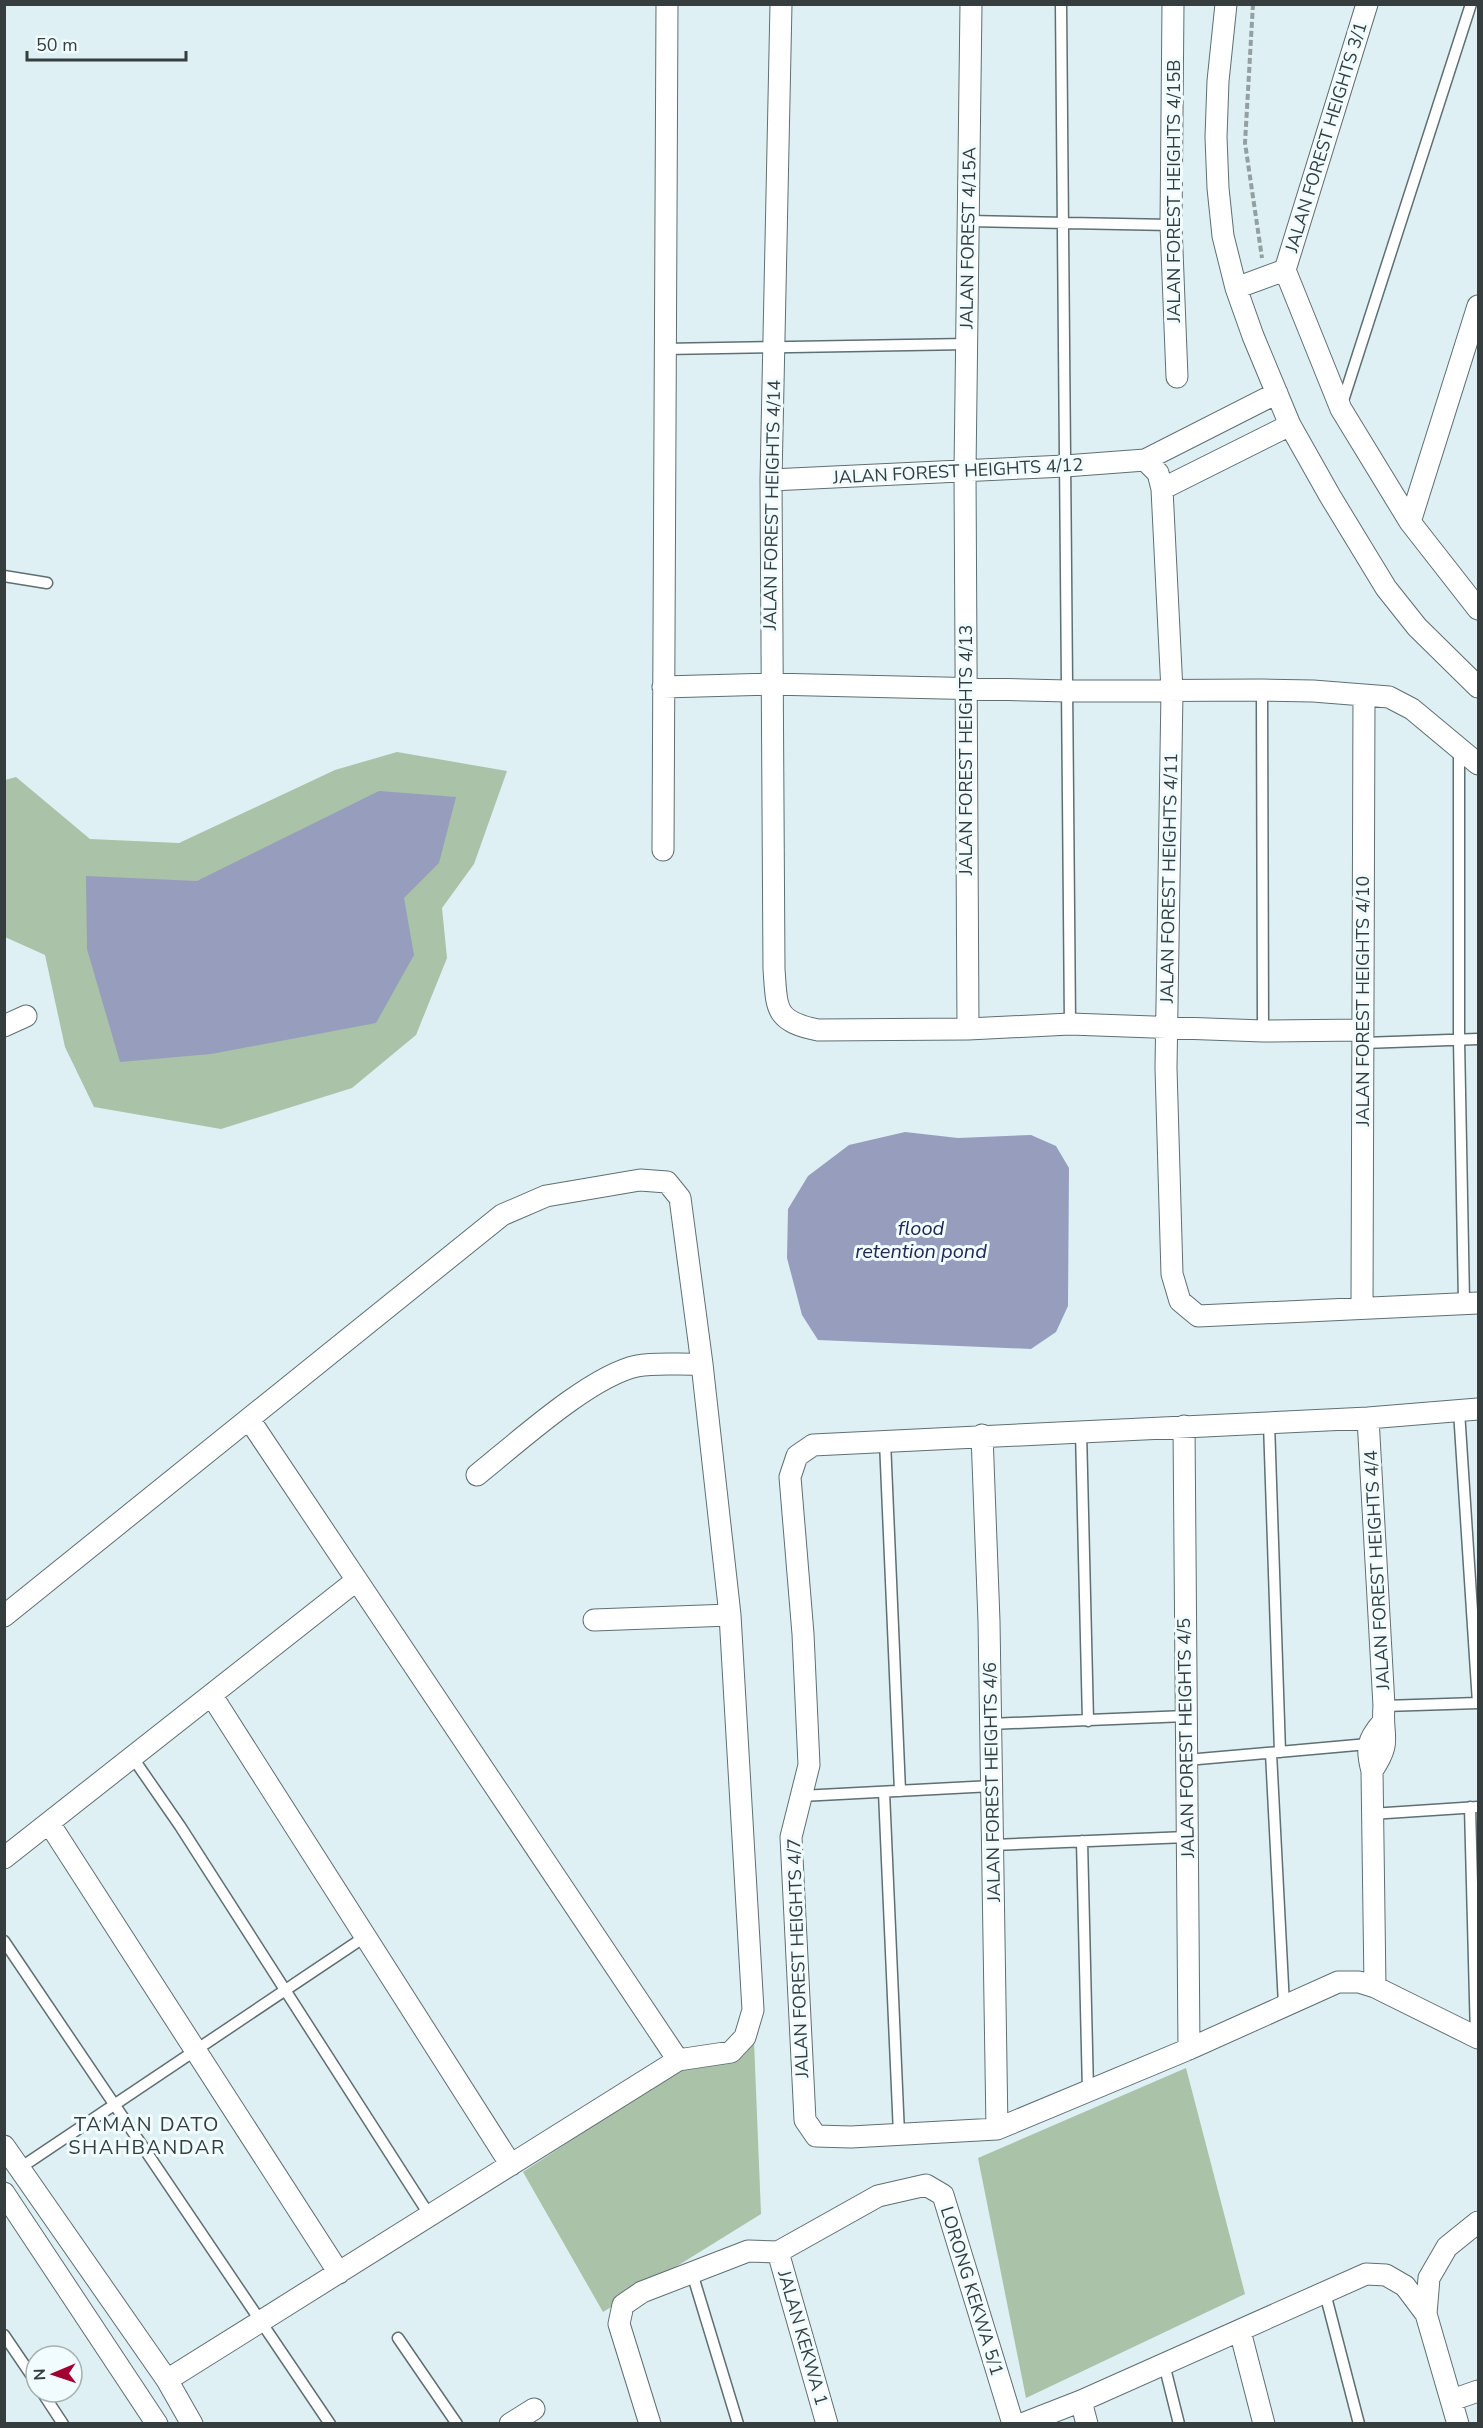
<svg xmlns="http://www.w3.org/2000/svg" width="1483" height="2428" viewBox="0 0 1483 2428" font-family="'Nunito Sans',sans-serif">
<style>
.green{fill:#a9c2a8}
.water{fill:#969dbd}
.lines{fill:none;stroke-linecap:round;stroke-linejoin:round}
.lane-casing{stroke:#5f6f72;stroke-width:13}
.street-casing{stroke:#5f6f72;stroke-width:23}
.path{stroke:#92a0a3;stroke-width:4;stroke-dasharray:6 3;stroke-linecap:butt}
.lane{stroke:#fff;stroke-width:10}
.street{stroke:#fff;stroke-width:21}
.labels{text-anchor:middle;stroke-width:6;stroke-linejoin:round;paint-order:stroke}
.street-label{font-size:18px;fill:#353d3e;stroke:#f1fcfe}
.water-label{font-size:20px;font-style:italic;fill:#232753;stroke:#f1fcfe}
.neighbourhood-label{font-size:20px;letter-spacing:1.5px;fill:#353d3e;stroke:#f1fcfe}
</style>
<rect width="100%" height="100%" fill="#def0f4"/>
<path class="green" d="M397 752 507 771 474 864 442 908 447 958 416 1035 352 1088 221 1129 94 1107 65 1047 45 955 5 937V780L16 777 90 839 179 843 335 770Z
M754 2041 761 2214 603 2312 523 2172 681 2068Z
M1186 2068 1245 2294 1026 2398 978 2158Z"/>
<path class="water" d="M379 791 456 797 439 863 404 898 414 955 376 1023 211 1054 120 1062 87 949 86 876 197 881Z
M905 1132 958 1138 1031 1135 1056 1146 1069 1168 1068 1306 1056 1332 1031 1349 818 1340 802 1315 787 1258 788 1209 808 1176 849 1145Z"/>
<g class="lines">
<g class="lane-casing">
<path id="lane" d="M1061 4 1070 1024
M968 221 1171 225
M664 349 967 344
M1341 407 1471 4
M4 576 47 583
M1262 690 1263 1031
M1459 750V1040L1464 1302
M1363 1043 1478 1039
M1459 1411 1478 1703
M1269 1423 1280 1752
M1081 1431 1088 1721
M885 1441 900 1791
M1384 1706 1478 1703
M990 1724 1186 1716
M1271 1753 1284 2005
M133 1758 180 1826 430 2216
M1187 1760 1368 1744
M884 1792 899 2134
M801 1796 992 1786
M1470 1807 1476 2037
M1371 1814 1478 1807
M1082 1841 1088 2091
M993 1845 1187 1837
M4 1941 330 2424
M20 2168 366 1936
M692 2273 738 2424
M1325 2293 1359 2424
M4 2335 36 2382
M398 2338 457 2424
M1164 2364 1179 2424
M42 2392 63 2424"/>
</g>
<g class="street-casing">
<path id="street" d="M781 4 771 480 774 969C777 1009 774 1021 818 1030L968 1029 1070 1024 1263 1031 1363 1030
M1173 4 1171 225 1177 377
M1226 4 1218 81 1216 137 1218 188 1223 236 1236 288 1253 336 1290 425 1330 496 1386 588 1417 627 1478 687
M1285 270 1341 409 1410 522 1478 609
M1285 270 1367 4
M1236 288 1285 270
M1145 460 1158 473 1162 489 1172 691 1166 1068 1172 1274 1180 1301 1198 1316 1478 1303
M771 480 1065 466 1145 460 1277 393
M1162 489 1290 425
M1410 522 1478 306
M663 687 770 684 1067 691 1262 690 1313 691 1389 697 1412 709 1478 764
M663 850 667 4
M4 1026 26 1016
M968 1029 965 471 971 4
M1362 1308 1364 695
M1478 1409 1368 1418 813 1445 797 1456 790 1477 803 1634 809 1765 791 1837 805 2120 816 2136 851 2137 997 2129 1189 2049 1338 1982H1359L1375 1987 1478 2038
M1368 1418 1384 1706C1381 1738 1393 1740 1372 1771
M249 1419 678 2060
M1184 1426 1189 2049
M982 1435 989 1621 997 2129
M477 1475C517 1443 590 1376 637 1366 657 1362 682 1365 702 1364
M4 1616 502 1215 546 1196 640 1180 667 1182 680 1198 702 1364 730 1615 753 2010 745 2037 731 2052 678 2060 167 2380
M594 1620 730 1615
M212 1696 511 2165
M49 1823 339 2273
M4 1858 357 1580
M1375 1987 1372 1771C1366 1748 1367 1740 1383 1722
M4 2146 167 2380 192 2424
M4 2193 157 2424
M778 2252 878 2196 926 2185 943 2195 1013 2424
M778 2252 827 2424
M1240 2331 1264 2424
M1452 2400 1478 2391
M1081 2401 1087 2424
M510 2424 534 2409
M650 2424 619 2324 623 2305 642 2292 748 2251 778 2252
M1022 2424 1081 2401 1366 2274 1386 2275 1405 2286 1426 2314
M1458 2424 1426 2314 1429 2278 1447 2247 1478 2222"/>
</g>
<path class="path" d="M1253 4 1245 143 1262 258"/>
<use href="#lane" class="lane"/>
<use href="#street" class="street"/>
</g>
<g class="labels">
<g class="street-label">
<text transform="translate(1326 137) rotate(-73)" y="6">JALAN FOREST HEIGHTS 3/1</text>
<text transform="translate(1174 191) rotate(-90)" y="6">JALAN FOREST HEIGHTS 4/15B</text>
<text transform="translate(968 238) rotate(-89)" y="6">JALAN FOREST 4/15A</text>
<text transform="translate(958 471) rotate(-3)" y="6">JALAN FOREST HEIGHTS 4/12</text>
<text transform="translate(772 505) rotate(-89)" y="6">JALAN FOREST HEIGHTS 4/14</text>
<text transform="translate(966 750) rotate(-90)" y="6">JALAN FOREST HEIGHTS 4/13</text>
<text transform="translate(1169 878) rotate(-89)" y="6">JALAN FOREST HEIGHTS 4/11</text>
<text transform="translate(1363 1001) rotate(-90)" y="6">JALAN FOREST HEIGHTS 4/10</text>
<text transform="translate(1377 1570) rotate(-93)" y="6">JALAN FOREST HEIGHTS 4/4</text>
<text transform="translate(1186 1738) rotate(-91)" y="6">JALAN FOREST HEIGHTS 4/5</text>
<text transform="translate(992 1782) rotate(-91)" y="6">JALAN FOREST HEIGHTS 4/6</text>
<text transform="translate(798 1958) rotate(-92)" y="6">JALAN FOREST HEIGHTS 4/7</text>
<text transform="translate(972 2291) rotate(73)" y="6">LORONG KEKWA 5/1</text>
<text transform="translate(803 2338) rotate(74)" y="6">JALAN KEKWA 1</text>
</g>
<g class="water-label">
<text x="921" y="1235">flood<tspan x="921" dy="23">retention pond</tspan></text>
</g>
<g class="neighbourhood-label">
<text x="147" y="2131">TAMAN DATO<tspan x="147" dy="23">SHAHBANDAR</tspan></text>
</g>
</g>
<rect width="1483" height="2428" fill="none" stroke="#353d3e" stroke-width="12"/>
<g transform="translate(54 2374) rotate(268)"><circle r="28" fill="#f1fcfe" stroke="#a6b0b1" stroke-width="1.5"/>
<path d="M0-4.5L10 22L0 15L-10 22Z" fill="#a10131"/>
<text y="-9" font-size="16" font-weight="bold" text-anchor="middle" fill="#353d3e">N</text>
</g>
<path d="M27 51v9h159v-9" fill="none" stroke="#353d3e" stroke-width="3"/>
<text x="36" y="51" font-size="18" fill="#353d3e" stroke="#f1fcfe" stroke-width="4.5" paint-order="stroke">50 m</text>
</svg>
